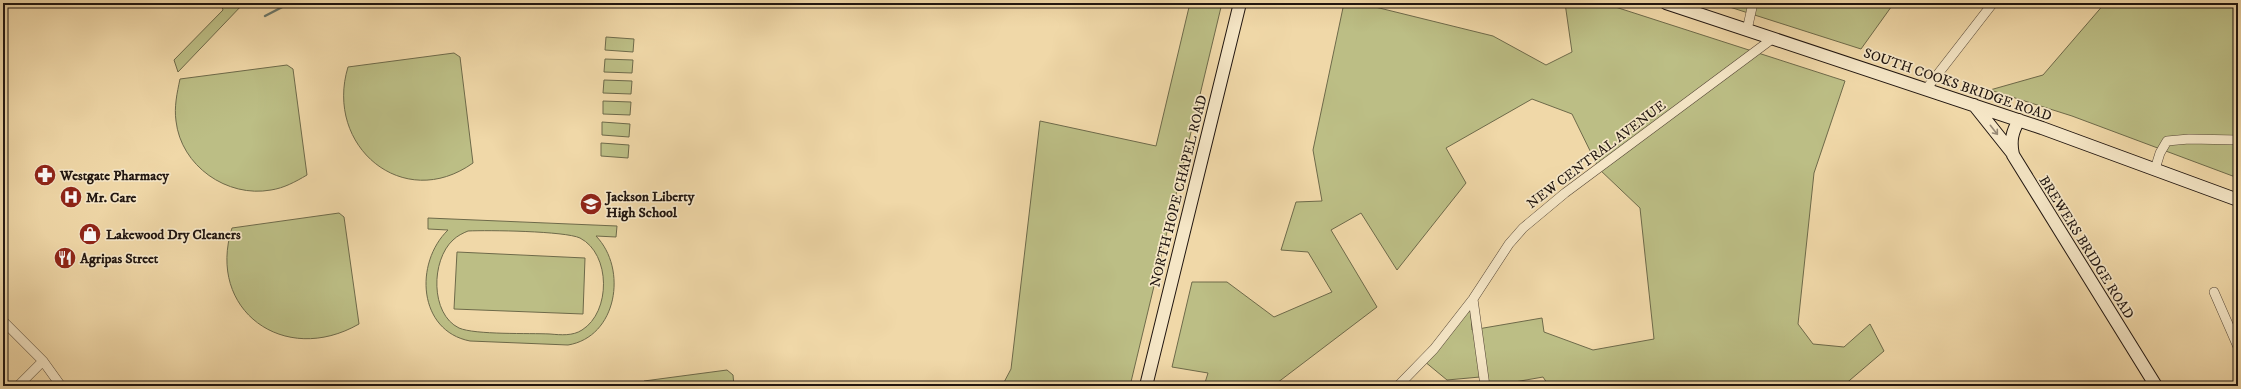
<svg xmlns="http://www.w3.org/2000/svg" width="2241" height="389" viewBox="0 0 2241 389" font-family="'IM FELL DW Pica',serif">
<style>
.green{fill:#bcbe85;stroke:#6e6a4a;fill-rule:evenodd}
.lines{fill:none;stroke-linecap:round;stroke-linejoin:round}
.stream{stroke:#6a786b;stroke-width:2.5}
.street-casing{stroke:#554636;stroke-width:10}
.secondary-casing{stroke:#211610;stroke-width:14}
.street{stroke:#f5e6c6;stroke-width:9}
.secondary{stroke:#f5e6c6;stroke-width:12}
.oneway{stroke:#968874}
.labels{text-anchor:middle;stroke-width:3.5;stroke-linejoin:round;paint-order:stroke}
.street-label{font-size:14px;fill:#211610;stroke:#f5e6c6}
.poi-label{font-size:14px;font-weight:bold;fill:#211610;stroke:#f5e6c6;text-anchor:start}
</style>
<rect width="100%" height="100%" fill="#f0d8a8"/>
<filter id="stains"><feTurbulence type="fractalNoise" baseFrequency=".005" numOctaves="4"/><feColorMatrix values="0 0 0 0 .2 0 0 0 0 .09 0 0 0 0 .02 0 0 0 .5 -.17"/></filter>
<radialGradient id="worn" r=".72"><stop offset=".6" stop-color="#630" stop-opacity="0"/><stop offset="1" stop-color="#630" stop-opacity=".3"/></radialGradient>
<path class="green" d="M221 3H244L178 72 174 60 223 10Z
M1190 3H1222L1130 386H1002L1011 369 1040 121 1156 146Z
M1344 3H1359L1493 36 1546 65 1572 52 1565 3H1603L1845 81 1814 173 1798 324 1813 344 1844 347 1870 324 1884 351 1843 386H1549L1543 377 1492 386H1481L1480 377 1447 380 1424 361 1470 301 1472 330 1542 318 1544 332 1593 350 1654 339 1640 208 1599 169 1572 114 1532 99 1446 148 1466 183 1397 270 1361 213 1331 230 1377 307 1273 386H1204L1208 373 1172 367 1192 282H1227L1274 317 1332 292 1308 252 1281 250 1296 202 1322 201 1313 150Z
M1717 3H1894L1861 49Z
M2105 3H2238V178L2072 116 1990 90 2043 75Z
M606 37 634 39 633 52 605 50Z
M454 53 460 57 473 163C403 213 324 146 348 67Z
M605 59 633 60 632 73 604 72Z
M287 65 293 69 307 175C295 182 284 188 271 190 227 198 181 166 176 121 174 107 177 93 180 79Z
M604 80 632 81 631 94 603 93Z
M603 101 631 102 630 115 603 114Z
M602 122 630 124 629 137 602 135Z
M601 143 629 145 628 158 601 156Z
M339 213 344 217 359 324C284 367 206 310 232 228Z
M428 218 617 226 616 237 596 236C628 269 617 337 568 345L470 341C418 331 414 263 448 230L428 229ZM468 231C488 230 565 231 580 238 611 254 611 312 582 330 573 336 561 335 550 334 530 333 475 335 459 328 430 314 431 260 453 240 457 236 463 233 468 231Z
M457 252 585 258 583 314 454 309Z
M727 370 733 375 734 386H644V381Z"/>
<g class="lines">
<path class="stream" d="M265 16 290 3"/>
<g class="street-casing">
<path id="street" d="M1747 30 1753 3
M1927 88 1993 3
M2155 169 2160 153 2167 141 2189 139 2238 140
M2214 292 2238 347
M1473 299 1485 386
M3 321 43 361 61 386
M18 386 43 361
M1398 386 1434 349 1473 299 1509 244 1523 228 1565 193 1772 39"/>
</g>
<g class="secondary-casing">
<path id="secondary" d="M1666 3 2042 128 2238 200
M1974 105 2013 154
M2019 120C2012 132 2010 141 2013 155L2156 386
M1146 386 1240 3"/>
</g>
<use href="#street" class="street"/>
<use href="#secondary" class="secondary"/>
</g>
<defs><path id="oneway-shaft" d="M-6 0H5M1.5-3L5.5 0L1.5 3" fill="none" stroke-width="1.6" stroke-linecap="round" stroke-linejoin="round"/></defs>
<use class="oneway" href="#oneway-shaft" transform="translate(1994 130) rotate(52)"/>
<defs>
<g id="pharmacy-disc" transform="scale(1.15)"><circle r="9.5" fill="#8f2418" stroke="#f5e6c6"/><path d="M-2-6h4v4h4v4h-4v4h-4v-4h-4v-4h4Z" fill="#fff"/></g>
<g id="hospital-disc" transform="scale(1.15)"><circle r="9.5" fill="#8f2418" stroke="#f5e6c6"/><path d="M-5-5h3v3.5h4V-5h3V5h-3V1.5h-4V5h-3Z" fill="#fff"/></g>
<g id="school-disc" transform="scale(1.15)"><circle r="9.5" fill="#8f2418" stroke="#f5e6c6"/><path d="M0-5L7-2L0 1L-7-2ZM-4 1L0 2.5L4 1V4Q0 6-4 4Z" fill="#fff"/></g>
<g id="shop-disc" transform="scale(1.15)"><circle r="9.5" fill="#8f2418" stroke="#f5e6c6"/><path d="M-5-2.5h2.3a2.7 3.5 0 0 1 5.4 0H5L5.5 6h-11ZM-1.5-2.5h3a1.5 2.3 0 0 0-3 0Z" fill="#fff"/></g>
<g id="restaurant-disc" transform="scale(1.15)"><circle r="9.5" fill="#8f2418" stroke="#f5e6c6"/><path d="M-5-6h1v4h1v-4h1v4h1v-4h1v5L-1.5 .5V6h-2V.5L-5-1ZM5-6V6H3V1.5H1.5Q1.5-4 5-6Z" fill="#fff"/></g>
</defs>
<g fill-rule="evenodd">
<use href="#pharmacy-disc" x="45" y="175"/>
<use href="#hospital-disc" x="71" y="197"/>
<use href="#school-disc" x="591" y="204"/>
<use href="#shop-disc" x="90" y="234"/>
<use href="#restaurant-disc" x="65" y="258"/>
</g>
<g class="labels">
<g class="street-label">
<text transform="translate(1958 84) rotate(19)" y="5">SOUTH COOKS BRIDGE ROAD</text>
<text transform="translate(1596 154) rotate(-37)" y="5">NEW CENTRAL AVENUE</text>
<text transform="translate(1178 191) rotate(-76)" y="5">NORTH HOPE CHAPEL ROAD</text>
<text transform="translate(2087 247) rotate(58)" y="5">BREWERS BRIDGE ROAD</text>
</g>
<g class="poi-label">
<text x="60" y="180">Westgate Pharmacy</text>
<text x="606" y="201">Jackson Liberty<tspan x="606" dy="16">High School</tspan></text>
<text x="86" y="202">Mr. Care</text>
<text x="106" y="239">Lakewood Dry Cleaners</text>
<text x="80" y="263">Agripas Street</text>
</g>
</g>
<rect width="2241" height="389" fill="none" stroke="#f0d8a8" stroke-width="16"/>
<rect x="4" y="4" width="2233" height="381" fill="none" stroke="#211610" stroke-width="2"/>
<rect x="8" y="8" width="2225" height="373" fill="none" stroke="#211610"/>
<rect width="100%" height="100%" filter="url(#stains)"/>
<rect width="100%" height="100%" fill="url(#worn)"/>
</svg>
